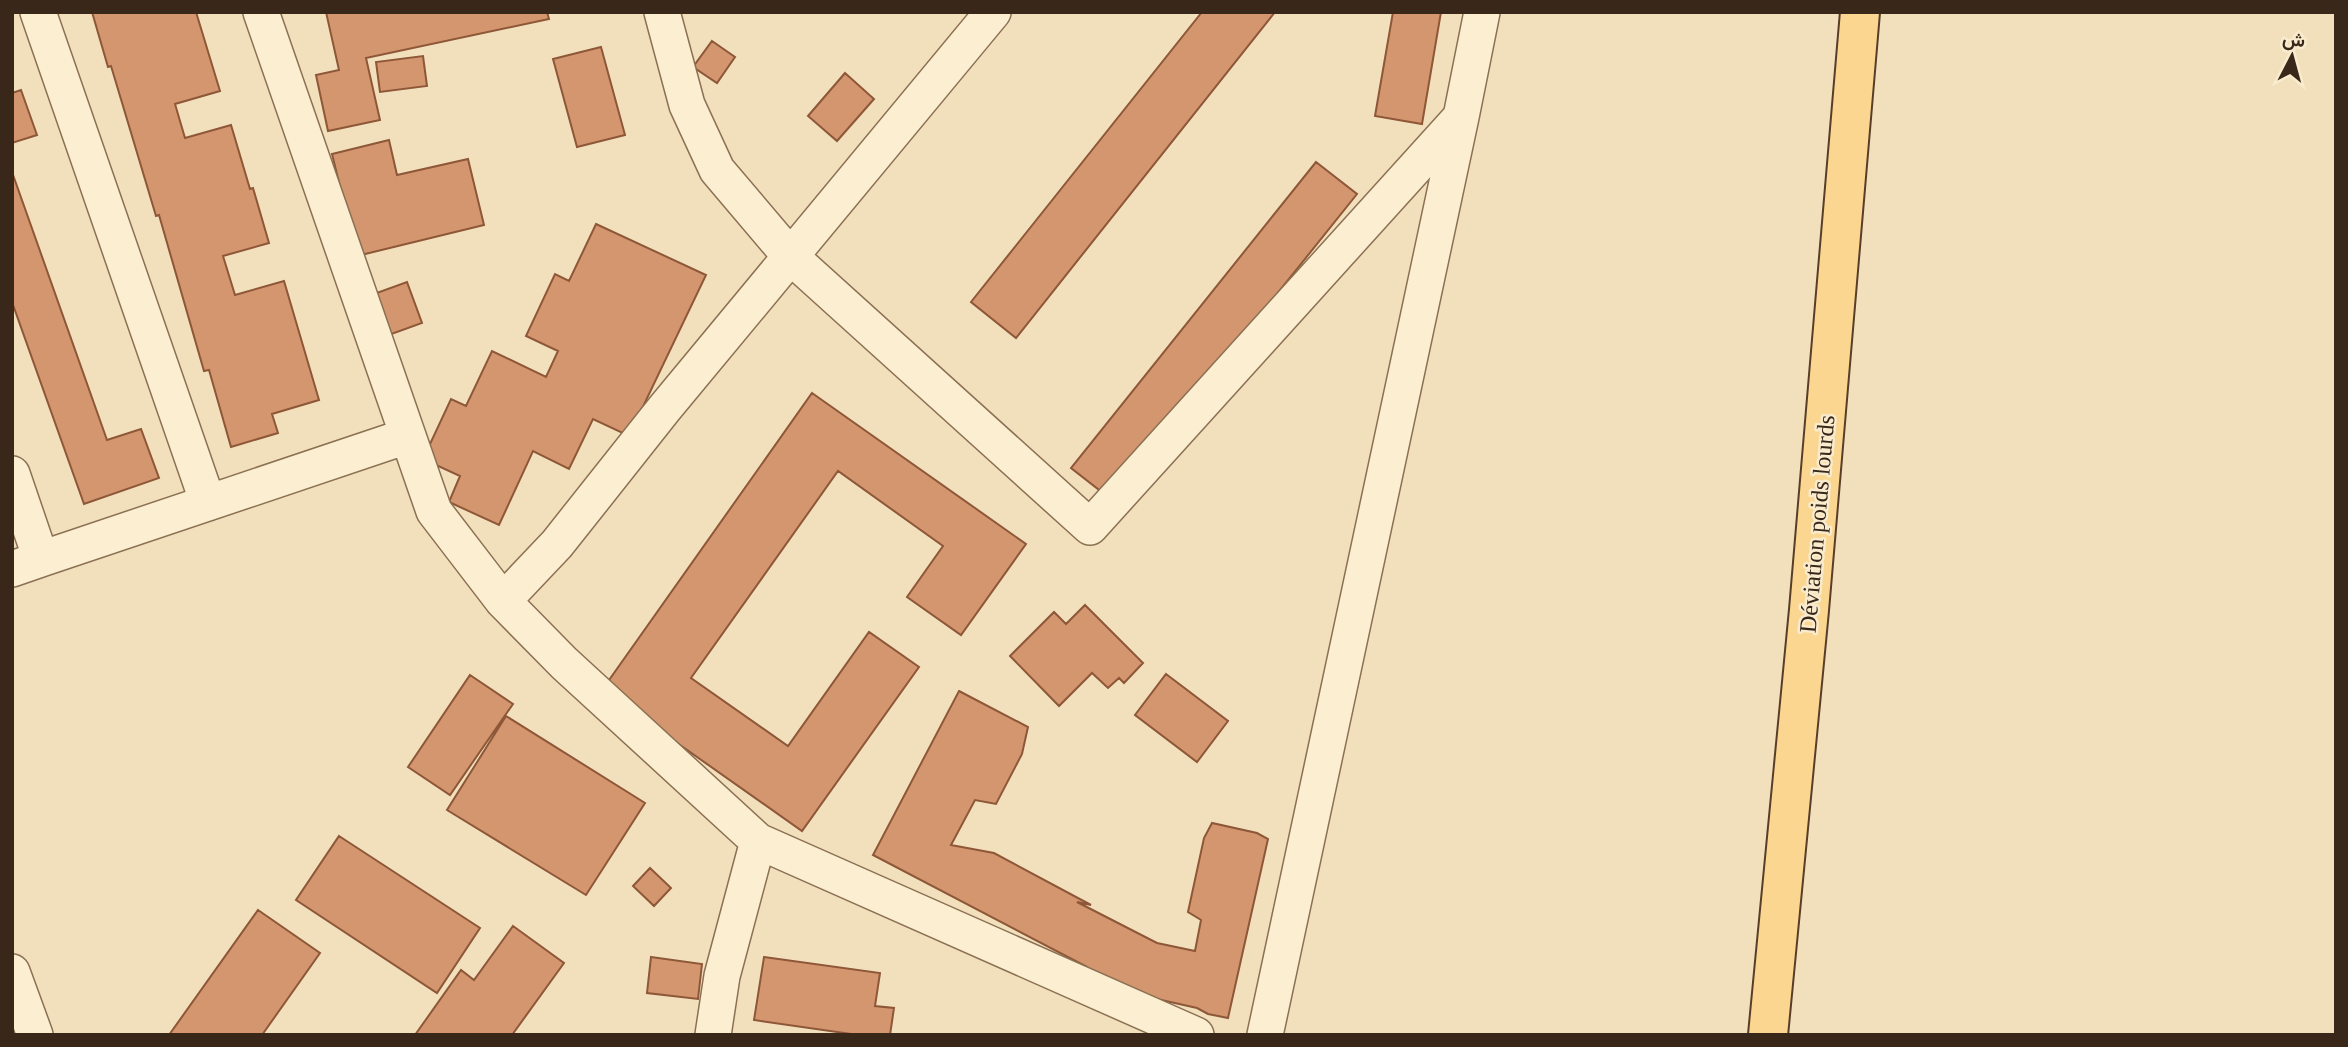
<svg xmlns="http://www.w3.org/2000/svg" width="2348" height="1047" viewBox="0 0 2348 1047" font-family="'Times New Roman',Vazirmatn,serif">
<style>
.building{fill:#d4966e;stroke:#8d5738;stroke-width:2}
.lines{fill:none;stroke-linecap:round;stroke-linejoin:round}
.minor-casing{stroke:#8b7054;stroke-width:38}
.major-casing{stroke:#583e29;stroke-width:42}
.minor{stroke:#fceed0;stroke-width:35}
.major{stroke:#fad690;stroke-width:38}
.labels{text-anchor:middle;stroke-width:5;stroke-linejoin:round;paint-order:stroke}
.street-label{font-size:24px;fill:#39281a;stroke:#f9ebcd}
</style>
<rect width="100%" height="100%" fill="#f2e0bd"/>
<path class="building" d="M92 12H196L220 91 175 104 185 138 231 125 250 189 253 188 269 243 223 256 235 295 284 281 319 400 272 414 278 433 231 447 209 370 204 371 159 215 156 216 111 66 108 67Z
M326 12H547L549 19 366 58 380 120 328 131 316 75 339 70Z
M1202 12H1275L1016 338 971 302Z
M1393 12H1441L1422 124 1375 116Z
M712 41 735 57 717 83 693 67Z
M601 47 625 135 577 147 553 59Z
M423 56 427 86 380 92 376 62Z
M845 73 874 99 837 141 808 116Z
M21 90 37 135 12 143V93Z
M389 140 397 175 468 159 484 225 357 256 332 154Z
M1316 162 1357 194 1112 500 1071 468Z
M12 172 107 440 141 429 159 478 84 504 12 302Z
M596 224 706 275 629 436 593 419 569 469 533 451 499 525 449 502 460 476 423 459 451 399 466 406 492 351 546 377 558 351 526 336 555 274 569 281Z
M407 282 422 323 386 336 371 295Z
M812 393 1026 544 961 635 907 597 943 546 838 471 691 678 788 746 869 632 919 667 802 831 602 690Z
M1085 605 1143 663 1124 683 1119 678 1108 688 1092 673 1059 706 1010 656 1054 612 1066 624Z
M1166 674 1228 721 1197 762 1135 715Z
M470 675 513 704 450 795 408 767Z
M959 691 1028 727 1022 754 996 804 975 800 951 845 994 853 1091 905 1077 902 1157 943 1195 951 1201 920 1188 912 1204 838 1212 823 1257 833 1268 839 1228 1018 1208 1014 1197 1008 1130 993 1075 965 1087 967 873 855Z
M506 716 645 803 586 895 447 810Z
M339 836 480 928 437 993 296 900Z
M650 868 671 888 654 906 633 886Z
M258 910 320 953 262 1035H169Z
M513 926 564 963 512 1035H415L461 970 474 980Z
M651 957 702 964 698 999 647 993Z
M764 957 880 973 875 1006 894 1008 890 1035H858L754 1020Z"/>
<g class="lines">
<g class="minor-casing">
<path id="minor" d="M38 12 208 503
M261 12 434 511 503 601 557 544 664 409 993 12
M662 12 687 105 717 170 790 256 1090 527 1461 117 1482 12
M12 474 41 559 407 436
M12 569 41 559
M503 601 564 663 758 841 1196 1035
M12 972 35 1035
M713 1035 722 976 758 841
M1265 1035 1461 117"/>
</g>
<g class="major-casing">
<path id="major" d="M1768 1035 1809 610 1860 12"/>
</g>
<use href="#minor" class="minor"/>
<use href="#major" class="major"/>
</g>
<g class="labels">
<g class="street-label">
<text transform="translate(1817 524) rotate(-85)" y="8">Déviation poids lourds</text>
</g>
</g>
<rect width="2348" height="1047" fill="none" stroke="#39281a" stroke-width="28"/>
<g transform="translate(2292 56) rotate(6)" stroke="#f9ebcd" stroke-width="5" paint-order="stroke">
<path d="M0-5L12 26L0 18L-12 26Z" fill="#39281a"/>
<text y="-10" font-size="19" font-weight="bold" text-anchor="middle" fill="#39281a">ش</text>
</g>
</svg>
